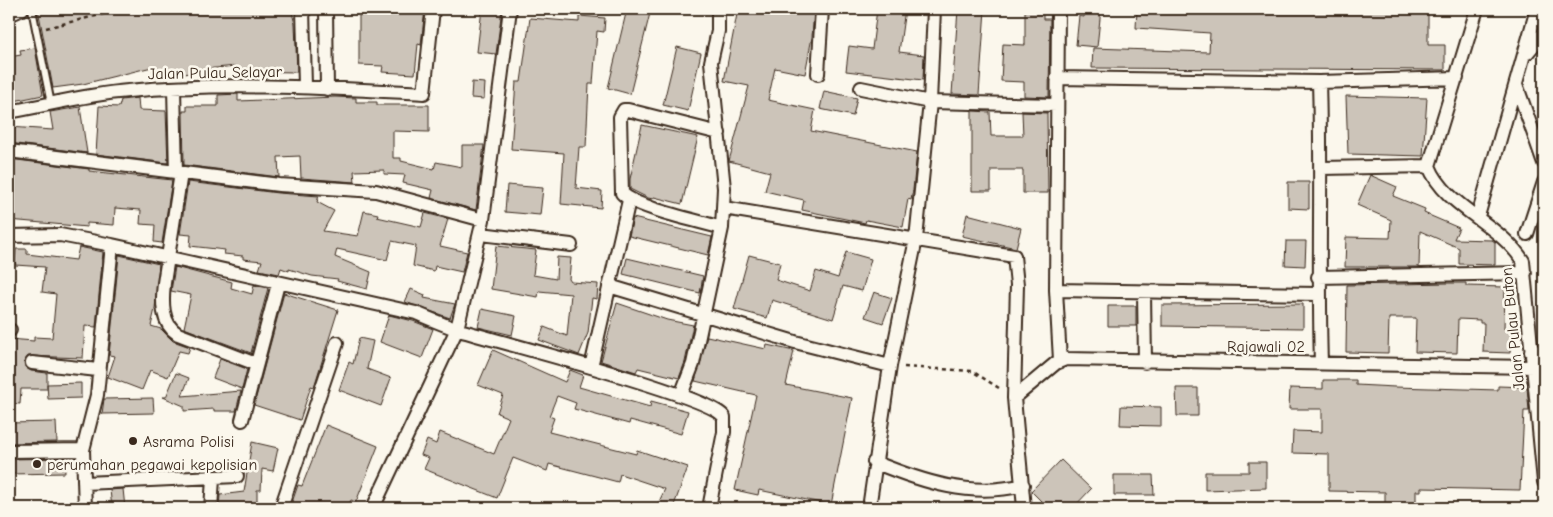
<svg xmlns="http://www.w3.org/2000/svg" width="1553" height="517" viewBox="0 0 1553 517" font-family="'Comic Neue',sans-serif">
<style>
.building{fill:#ccc4b9;stroke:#3b2a1e}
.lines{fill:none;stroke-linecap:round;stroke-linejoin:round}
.lane-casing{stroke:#3b2a1e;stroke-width:10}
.street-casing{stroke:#3b2a1e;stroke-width:16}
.path{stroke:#3b2a1e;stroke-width:2.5;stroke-dasharray:4 4;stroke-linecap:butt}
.lane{stroke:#fbf7ec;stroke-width:6}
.street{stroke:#fbf7ec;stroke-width:12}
.poi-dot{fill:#3b2a1e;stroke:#fbf7ec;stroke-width:2}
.labels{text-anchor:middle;stroke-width:5;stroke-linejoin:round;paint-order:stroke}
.street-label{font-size:16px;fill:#3b2a1e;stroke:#fbf7ec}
.poi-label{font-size:16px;fill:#3b2a1e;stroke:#fbf7ec;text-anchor:start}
</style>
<rect width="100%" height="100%" fill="#fbf7ec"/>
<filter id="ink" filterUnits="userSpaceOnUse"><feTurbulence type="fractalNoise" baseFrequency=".02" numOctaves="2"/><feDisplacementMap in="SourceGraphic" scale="10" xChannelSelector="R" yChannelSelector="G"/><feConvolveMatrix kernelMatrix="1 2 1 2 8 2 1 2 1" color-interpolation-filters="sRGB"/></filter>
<g filter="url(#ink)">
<path class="building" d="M38 9H291L295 24 297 72 236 71V66L205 69 181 75 180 72 154 75 152 67 83 84 53 88Z
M359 9H425L421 45 418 44 415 74 382 72 383 66 359 65Z
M482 9H502L496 54 477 52Z
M627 9H651L630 94 608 88Z
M738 9H814L812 37 805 74 775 68 768 100 815 110 811 131 917 152 913 190 911 200 908 199 903 227 866 220 865 223 802 210 804 200 765 191 770 172 729 161 749 86 724 81Z
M877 9H905L899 52 924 55 923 80 846 71 849 46 872 49Z
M958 9H985L979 95 952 94Z
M1025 9H1043V19H1050L1049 97 1024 96V82L1001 81 1003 44 1025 45Z
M1085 9H1101L1097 47 1076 45 1079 16 1084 17Z
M1137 9H1428V45H1445V70L1092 68 1093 48 1209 52 1210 33 1136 28Z
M579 16 605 18 604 32 597 31 593 84H589L586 147H579L576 188 602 191 601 208 561 204 564 153 511 149 516 82H521L530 18 579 22Z
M677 47 701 53 688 111 663 105Z
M35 48 43 95 9 102V57L21 55 20 50Z
M472 82 485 83 484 99 471 98Z
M824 91 857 98 853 116 820 109Z
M238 94V101L335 97 356 98V102H377V105H429V132L393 131V158H401V161L434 169 436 162 462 167V145H484L476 210 431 198 433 190 403 183 405 175 384 174V170L354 171 355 182 301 178 300 156 278 157 279 177 184 165 183 111H187V106H218V95Z
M1346 96 1427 98 1423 156 1348 154Z
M138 98 139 110 166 111 168 163 96 154 99 106 119 107 121 100Z
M80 107 87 153 9 143V127L53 130 50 112Z
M972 111 990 112 991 136H1023L1022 112 1047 113 1048 193H1023V170H991V191H972Z
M642 125 698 137 682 204 654 197 653 199 648 198 630 189V179Z
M9 159 89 169V171L172 180 162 243 154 242 155 225 140 224 141 210 115 208 114 225 87 223V227L9 220Z
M1370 175 1397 187 1393 196 1425 209 1424 213 1459 228 1454 239 1492 240 1495 242V265L1459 264V248L1420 231 1419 267H1345L1346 237 1390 238 1391 220 1357 205Z
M188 182 278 193 319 196 317 202 334 211 323 231 358 236 364 211 378 214 377 217 421 227 425 213 448 219 440 246 467 252 462 272 435 266 434 271 413 266 416 246 392 241 387 260 337 249 335 257 371 272 367 289 337 281 338 279 312 276 289 269V271L281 268 279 274 259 270 262 261 243 259V256L224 254 225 250 190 246 191 235 180 234Z
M1288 182H1309V209L1288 208Z
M507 185 543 188 540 215 505 212Z
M967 214 1021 228 1016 248 962 236Z
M633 218 712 237 708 255 629 236Z
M1286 241H1306L1305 266 1285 265Z
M496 246 536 250 533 275 556 279 557 257 571 258 569 279 571 282 598 284 597 299 592 298 588 333 579 355 539 340 544 327 567 336 571 294 539 291 538 297 491 289Z
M79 247 103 252 96 327 85 326 83 358 28 356 24 362 25 367 31 371 47 373V389H21L20 404 9 403V339L34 341V337L52 338 56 294 42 292 45 267 15 265 16 249H27V254L76 260Z
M846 252 871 259 862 291 843 286 833 319 772 300 767 318 734 309 749 255 780 263 776 280 810 291 816 271 838 278Z
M119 255 159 264 155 309 151 326 161 329 173 341 190 347 188 353 179 351 168 377 150 370 142 390 108 377 115 356 109 355Z
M627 258 703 276 700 293 623 274Z
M175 267 232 282 231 288 252 294 254 285 268 288 251 353 184 328 191 295 171 291Z
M1449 283H1466V286L1505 287 1504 329H1511L1510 353 1483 352 1484 323H1480V320L1458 319 1457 353 1415 352 1416 318H1389L1388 353 1346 352 1347 285Z
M411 289 425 295 424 298 455 304 450 318 405 302Z
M874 292 892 298 883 323 865 317Z
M284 293 338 310 314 387 311 386 300 420 254 405Z
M617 303 667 320 693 325 685 362 679 378 638 368 636 372 601 361Z
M1303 304V328L1162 326V305Z
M1108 306H1136V326H1108Z
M482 309 516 316 512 335 478 327Z
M389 315 413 321 433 329 422 358 380 342Z
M707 336 766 349 767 345 794 351 786 385 852 398 831 505 759 490 758 495 735 490 756 395 695 381Z
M359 338 373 341 367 369 391 378 381 406 339 390 349 362 353 364Z
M493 350 565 382 570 370 583 375 579 387 650 407 651 401 688 411 681 434 630 420 629 424 574 409 576 403 557 396 549 416 554 418 549 432 636 454 637 450 688 467 673 508H656L665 489 620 474 618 482 549 464 547 471 513 458 497 498 424 469 429 458 421 455 427 440 436 444 440 432 494 454 509 418 497 413 503 395 478 385Z
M220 359 247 369 242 389 213 378Z
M176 373 189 378 182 396 241 391 236 411H214V409L184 411V406L163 397H166Z
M1323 380H1356V385L1395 387 1498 390V386L1527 387 1529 411H1524L1520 490 1421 488V491H1416V508H1385V492L1329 491V454L1292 453 1293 431 1322 432V409H1289L1290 388 1323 389Z
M81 383V398L48 399 47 384Z
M1176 388H1198V416H1177Z
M153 398 154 413 102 414 104 399Z
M1121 406 1161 407V426L1120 425Z
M56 422 57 442 9 443V423Z
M326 425 378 446 356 502 351 500 347 508H290L298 485 302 486Z
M252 442 278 448 273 471 262 469 261 490H257V508H219L220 495 244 492Z
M64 458 65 473 9 474V459Z
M1061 460 1091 489 1073 508H1048L1031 491Z
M1249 462H1266V488L1205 490V472H1249Z
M1114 475H1153L1154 495H1114Z
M123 489 125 508H112L110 490Z"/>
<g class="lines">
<g class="lane-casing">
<path id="lane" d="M32 9 51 104"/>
</g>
<g class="street-casing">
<path id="street" d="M303 9 305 86
M326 9 327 89
M1058 9 1056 290 1060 360
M1477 9 1429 166C1445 207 1499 223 1523 261L1544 482
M9 15 22 9
M1527 53 1544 33
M818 74 822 9
M1057 78 1319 82 1457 78
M1319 82C1322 175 1318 269 1321 363
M1516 84 1544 163
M174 88 176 173
M861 88 930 102 1057 105
M9 112C48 105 88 94 128 91 227 82 326 88 424 93L433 9
M719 133 628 110H624L620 117 622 193C635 208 700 221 722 228
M9 151 279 185 376 191 483 220
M1321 168 1429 166
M181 173 164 283C162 301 161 324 178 334L256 364
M724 208 1014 256 1017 285 1014 398 1024 508
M1478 216 1537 9
M481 234 571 245
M1527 234 1544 182
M9 236 60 235 112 245 416 313C430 319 444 325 459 330 496 341 712 396 724 417V432L709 508
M1318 277 1525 273
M609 286 795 342 890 366
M1056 290 1319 294
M1144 293 1145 362
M9 330H10
M1531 352 1544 351
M32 363 98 370
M591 367 629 200
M681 395 693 364 722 228 724 188 711 62 718 31V9
M1014 398 1056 363 1066 359 1533 367
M242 420 278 284
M9 451 83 450
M874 462C923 482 971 498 1023 485
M85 483 237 476
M85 508 83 450 97 395 112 245
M211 508 213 479
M281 508 337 343
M373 508 457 329 483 220 510 9
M869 508 890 366 916 239 930 102 934 9"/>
</g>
<path class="path" d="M46 28 124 9
M904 367 972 371 1002 390"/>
<use href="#lane" class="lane"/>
<use href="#street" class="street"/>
</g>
</g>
<g class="poi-dot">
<circle cx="133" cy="441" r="5"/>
<circle cx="37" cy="464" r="5"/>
</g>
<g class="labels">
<g class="street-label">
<text transform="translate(215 72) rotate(-1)" y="6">Jalan Pulau Selayar</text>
<text transform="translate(1512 329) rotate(-96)" y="6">Jalan Pulau Buton</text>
<text x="1266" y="352">Rajawali 02</text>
</g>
<g class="poi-label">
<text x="143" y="447">Asrama Polisi</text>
<text x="47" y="470">perumahan pegawai kepolisian</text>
</g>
</g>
<rect width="1553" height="517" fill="none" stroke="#fbf7ec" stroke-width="30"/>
<rect x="15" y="15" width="1523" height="487" fill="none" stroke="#3b2a1e" stroke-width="2" filter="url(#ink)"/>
</svg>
